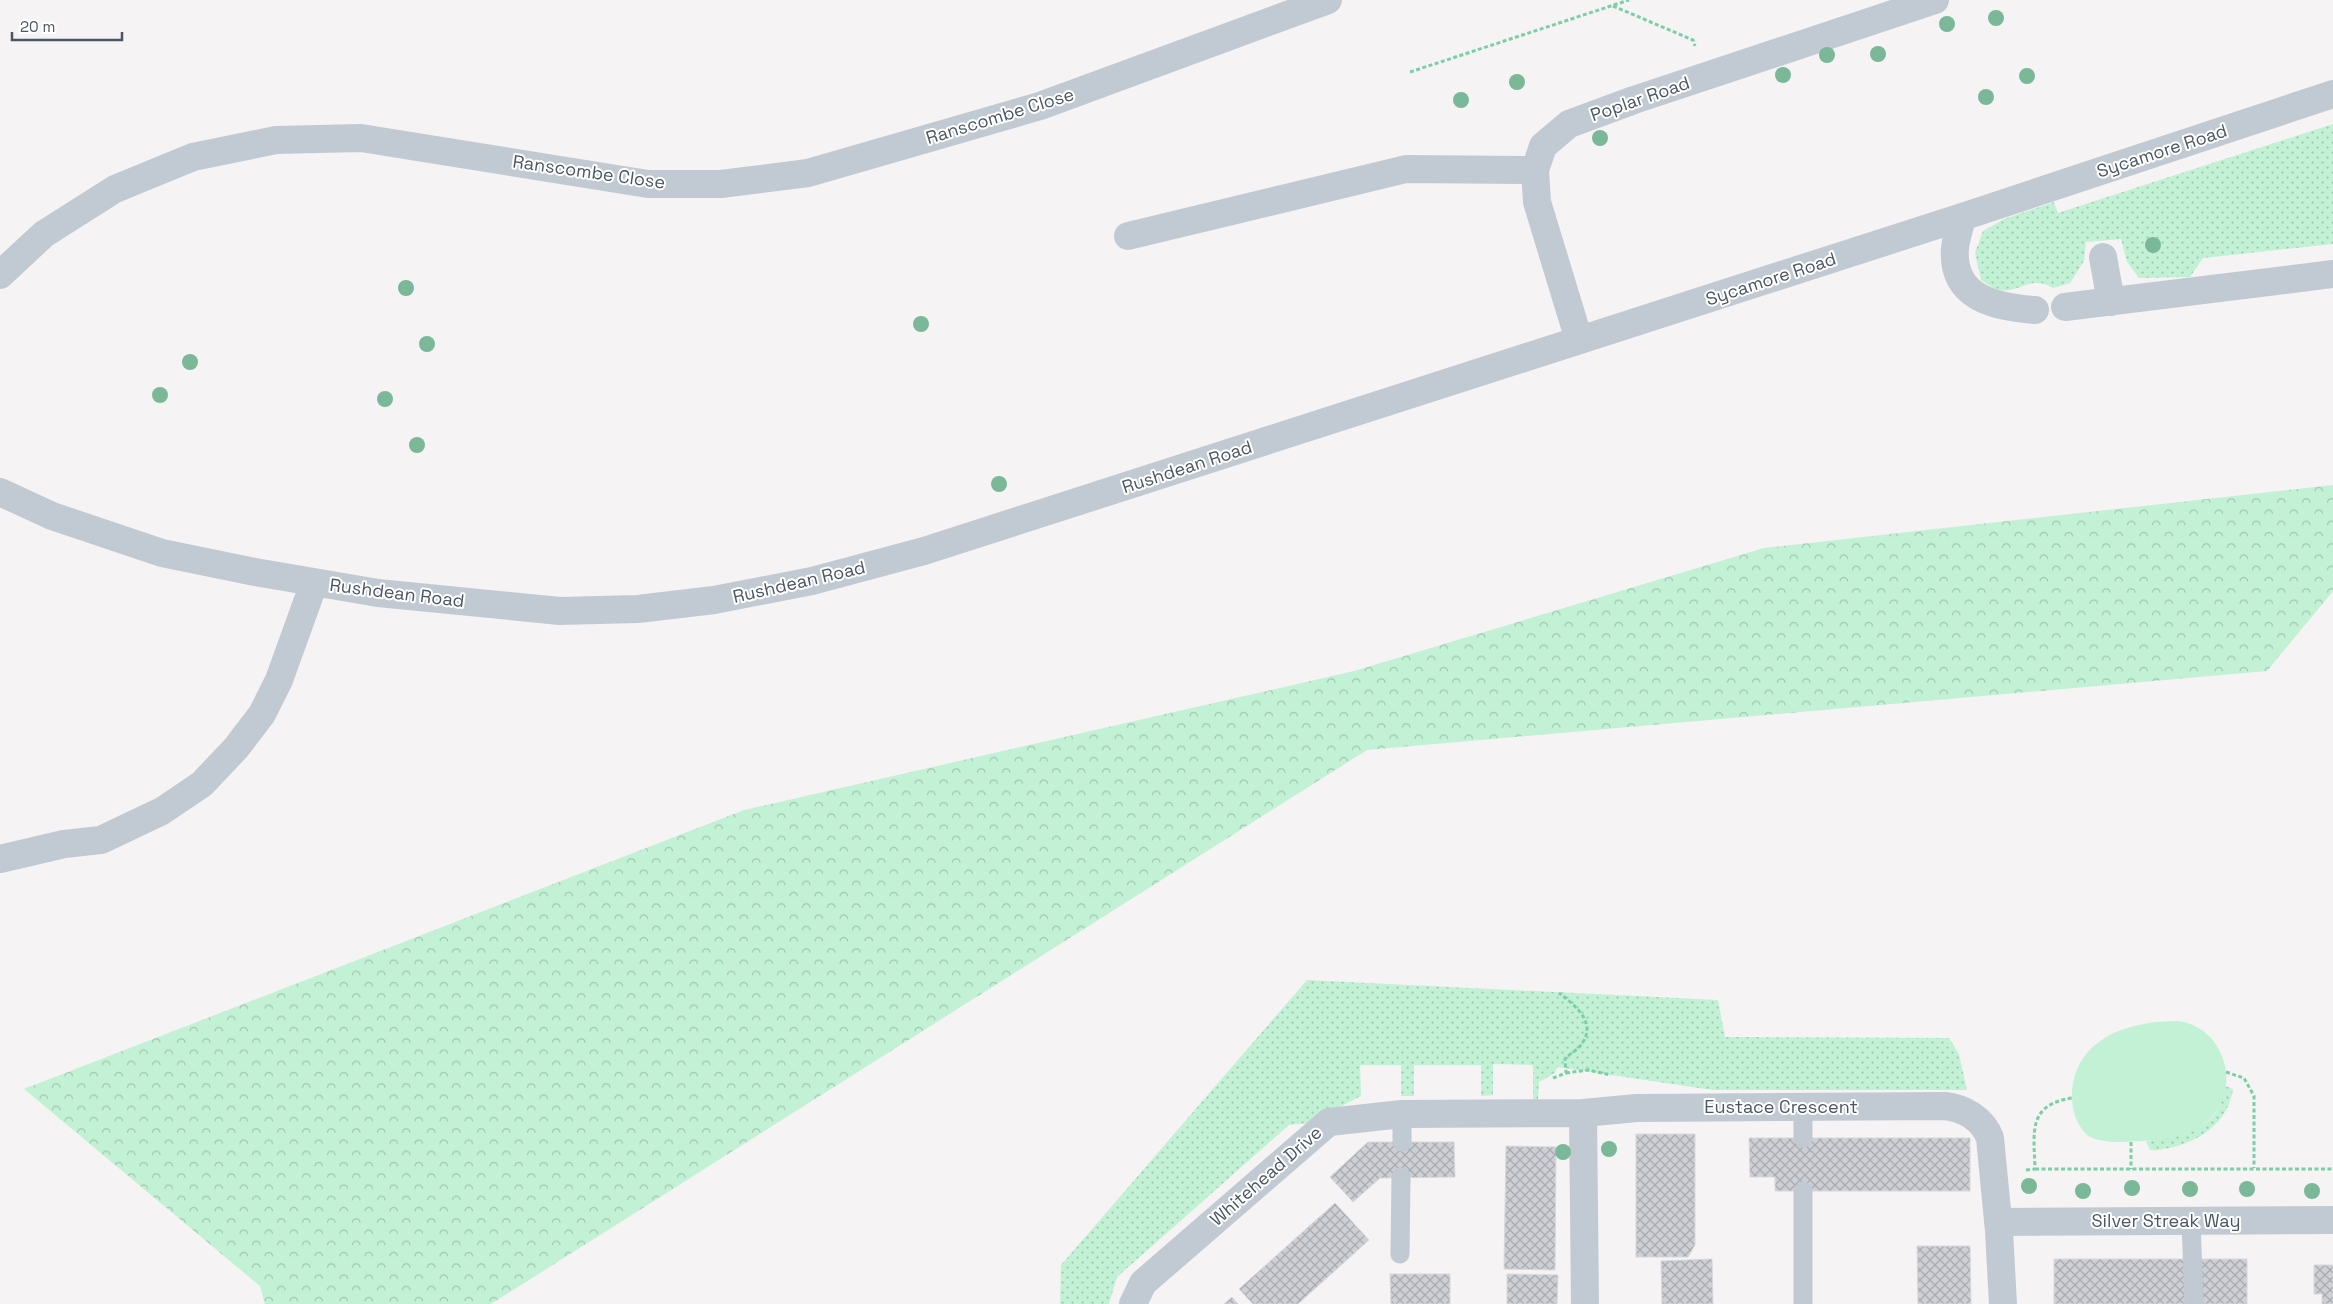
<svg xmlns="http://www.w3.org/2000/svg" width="2333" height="1304" viewBox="0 0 2333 1304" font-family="'Space Grotesk',sans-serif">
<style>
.grass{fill:url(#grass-dots)}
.forest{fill:url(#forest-crowns)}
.park{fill:#c3f1d5}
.building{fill:url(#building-cross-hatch);stroke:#d7d9de}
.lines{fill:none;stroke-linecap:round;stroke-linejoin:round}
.path{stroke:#7ad0a6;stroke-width:3;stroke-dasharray:4 2.5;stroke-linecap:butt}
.service{stroke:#c1cad2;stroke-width:19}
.minor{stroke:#c1cad2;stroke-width:28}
.tree{fill:#7bb799}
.labels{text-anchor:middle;stroke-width:4;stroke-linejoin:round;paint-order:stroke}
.street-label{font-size:18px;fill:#4a5661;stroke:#fff}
</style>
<defs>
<pattern id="grass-dots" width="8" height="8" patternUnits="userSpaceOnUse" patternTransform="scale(1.25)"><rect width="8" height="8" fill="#c3f1d5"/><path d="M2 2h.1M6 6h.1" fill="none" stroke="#a0c6b0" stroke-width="1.8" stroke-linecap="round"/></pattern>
<pattern id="forest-crowns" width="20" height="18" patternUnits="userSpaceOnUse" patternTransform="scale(1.25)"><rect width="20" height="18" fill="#c3f1d5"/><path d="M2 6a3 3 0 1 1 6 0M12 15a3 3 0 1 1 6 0" fill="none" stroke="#a0c6b0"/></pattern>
<pattern id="building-cross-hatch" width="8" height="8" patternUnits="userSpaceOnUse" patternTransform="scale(1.25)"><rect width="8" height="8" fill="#cdcfd5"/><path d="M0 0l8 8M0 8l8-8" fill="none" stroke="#a8abb0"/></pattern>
</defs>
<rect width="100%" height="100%" fill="#f5f3f3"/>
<path class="grass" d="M2333 124V244L2203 258 2190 277 2139 278 2127 262 2121 239 2086 242 2084 261 2070 283 2053 288C2030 274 2020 294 1999 290 1993 289 1986 283 1981 280L1975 253 1983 231 2004 219 2054 202 2058 213Z
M1307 980 1718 1000 1725 1037 1949 1038 1959 1054 1967 1090H1713L1557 1067 1555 1073 1539 1082 1538 1101H1533V1065L1493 1064V1095L1481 1096V1065H1414V1096H1401V1065H1360L1361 1096 1309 1123 1289 1125 1117 1277 1109 1304H1060L1061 1265Z
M2225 1086 2233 1089C2229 1121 2200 1142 2169 1148 2162 1149 2157 1151 2150 1150L2146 1141C2183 1136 2221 1130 2225 1086Z"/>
<path class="forest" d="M2333 485V591L2267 671 1367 750 491 1304H265L260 1286 24 1089 744 810 1354 671 1764 548Z"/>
<path class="park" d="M2178 1021C2229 1028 2244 1097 2202 1126 2185 1138 2161 1140 2140 1141 2123 1142 2104 1144 2088 1136 2076 1124 2072 1111 2072 1094 2075 1037 2130 1021 2178 1021Z"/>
<path class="building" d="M1636 1134H1695V1245L1688 1257H1636Z
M1749 1138H1970V1191H1775V1177H1750Z
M1368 1142H1454L1455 1177 1380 1178 1353 1202 1330 1177Z
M1506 1146 1556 1147 1555 1270 1504 1269Z
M1335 1203 1369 1240 1298 1304H1253L1239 1289Z
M1917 1246H1970L1971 1304H1918Z
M1712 1259 1713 1304H1662L1661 1261Z
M2054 1259H2247V1304H2054Z
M2314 1265H2333V1304H2322V1294H2314Z
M1390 1274H1450V1304H1391Z
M1507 1274 1558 1275 1557 1304H1507Z
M1232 1297 1238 1304H1224Z"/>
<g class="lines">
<path class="path" d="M1613 6 1693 40 1695 46
M1410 72 1629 0
M2226 1072 2244 1078 2254 1096V1168
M1566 1073 1588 1070 1611 1075
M1553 1078 1566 1073 1565 1059C1569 1054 1576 1051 1580 1046 1599 1024 1575 1005 1559 993
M2131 1142V1169
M2035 1169H2333
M2026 1170 2035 1169C2034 1132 2027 1105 2072 1098"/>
<path class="service" d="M1803 1106V1138
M1402 1142V1114
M1803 1191V1304
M2191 1221 2194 1304
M1400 1254 1401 1177"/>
<path class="minor" d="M1962 217C1960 227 1956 238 1955 248 1951 298 1995 307 2035 310
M1128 236 1406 169 1535 170
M2103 257 2111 302
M0 275 44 234 115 189 193 157 276 140 361 138 648 184H721L808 173 1040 106 1328 0
M2065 307 2333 274
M1579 340 1537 202 1535 170 1543 146 1569 124 1634 100 1935 0
M0 492 52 516 162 553 255 572 378 593 560 611 638 609 714 600 812 581 924 551 1962 217 2333 94
M0 859 64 844 101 840 162 811 202 784 236 748 262 714 279 680 314 583
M1583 1113 1585 1304
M1998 1222 2333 1220
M1133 1304 1143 1283 1329 1122 1402 1114 1583 1113 1637 1108 1945 1106C1964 1108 1983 1119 1990 1138L1999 1231 2003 1304"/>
</g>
<g class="tree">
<circle cx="1996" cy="18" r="8"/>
<circle cx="1947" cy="24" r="8"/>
<circle cx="1878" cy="54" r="8"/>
<circle cx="1827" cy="55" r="8"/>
<circle cx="1783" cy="75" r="8"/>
<circle cx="2027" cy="76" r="8"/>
<circle cx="1517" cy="82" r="8"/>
<circle cx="1986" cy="97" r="8"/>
<circle cx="1461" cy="100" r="8"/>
<circle cx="1600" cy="138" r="8"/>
<circle cx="2153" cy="245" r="8"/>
<circle cx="406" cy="288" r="8"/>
<circle cx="921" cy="324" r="8"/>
<circle cx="427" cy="344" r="8"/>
<circle cx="190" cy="362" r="8"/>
<circle cx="160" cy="395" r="8"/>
<circle cx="385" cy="399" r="8"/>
<circle cx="417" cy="445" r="8"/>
<circle cx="999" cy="484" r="8"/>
<circle cx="1609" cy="1149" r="8"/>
<circle cx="1563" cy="1152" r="8"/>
<circle cx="2029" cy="1186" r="8"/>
<circle cx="2132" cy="1188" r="8"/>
<circle cx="2190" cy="1189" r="8"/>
<circle cx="2247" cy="1189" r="8"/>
<circle cx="2083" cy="1191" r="8"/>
<circle cx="2312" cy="1191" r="8"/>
</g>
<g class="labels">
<g class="street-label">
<text transform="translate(1640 99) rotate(-19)" y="6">Poplar Road</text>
<text transform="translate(1000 116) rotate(-17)" y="6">Ranscombe Close</text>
<text transform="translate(2162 151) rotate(-18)" y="6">Sycamore Road</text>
<text transform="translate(589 172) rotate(8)" y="6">Ranscombe Close</text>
<text transform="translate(1771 279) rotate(-18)" y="6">Sycamore Road</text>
<text transform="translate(1187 467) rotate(-18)" y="6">Rushdean Road</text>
<text transform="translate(799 582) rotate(-13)" y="6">Rushdean Road</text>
<text transform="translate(397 593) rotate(7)" y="6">Rushdean Road</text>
<text x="1781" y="1113">Eustace Crescent</text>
<text transform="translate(1266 1176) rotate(-41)" y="6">Whitehead Drive</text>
<text x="2166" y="1227">Silver Streak Way</text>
</g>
</g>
<path d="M12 32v8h110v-8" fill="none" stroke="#4a5661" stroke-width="2.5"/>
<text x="20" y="32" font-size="15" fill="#4a5661" stroke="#ffffff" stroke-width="4" paint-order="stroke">20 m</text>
</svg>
